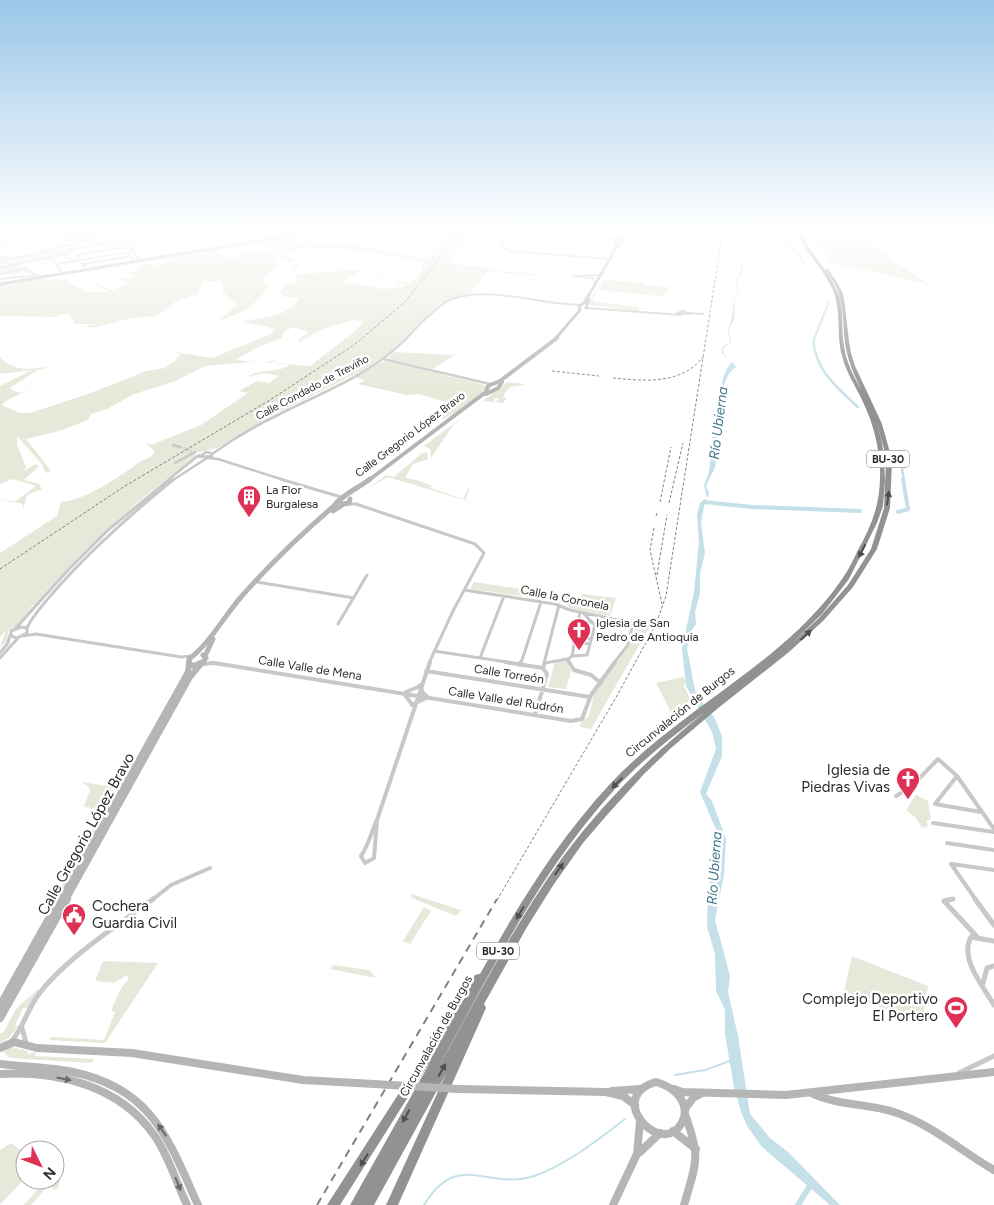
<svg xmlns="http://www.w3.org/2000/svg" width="994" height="1205" viewBox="0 0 994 1205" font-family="Figtree,sans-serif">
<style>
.green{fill:#e4e9d9;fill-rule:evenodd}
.water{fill:#c5e0e9}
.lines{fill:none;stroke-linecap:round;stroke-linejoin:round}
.stream-far1{stroke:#c5e0e9;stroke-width:1}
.stream{stroke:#c5e0e9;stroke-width:2}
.canal-far3{stroke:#c5e0e9;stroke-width:2}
.canal-far2{stroke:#c5e0e9;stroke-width:2.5}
.canal-far1{stroke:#c5e0e9;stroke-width:4}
.canal{stroke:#c5e0e9;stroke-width:6}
.street-tunnel{stroke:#d5d5d5;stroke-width:2.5;stroke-dasharray:2.5 1;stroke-linecap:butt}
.street-far4{stroke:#c8c8c8;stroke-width:2}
.street-far3{stroke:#c8c8c8;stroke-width:2.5}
.street-far2{stroke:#c8c8c8;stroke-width:3}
.street-far1{stroke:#c8c8c8;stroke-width:4}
.street{stroke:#c8c8c8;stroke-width:5}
.secondary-far4{stroke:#b5b5b5;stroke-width:3}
.secondary-far3{stroke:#b5b5b5;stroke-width:4}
.secondary-far2{stroke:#b5b5b5;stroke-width:5}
.secondary-far1{stroke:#b5b5b5;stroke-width:6}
.secondary{stroke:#b5b5b5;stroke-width:8}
.highway{fill:#929292;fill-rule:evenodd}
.rail-far1{stroke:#808080;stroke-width:1;stroke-dasharray:3 2;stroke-linecap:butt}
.rail{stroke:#808080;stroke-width:2;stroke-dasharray:8 6;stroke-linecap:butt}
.secondary-bridge{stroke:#b5b5b5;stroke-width:8}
.oneway{fill:#4f4f4f}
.oneway2{fill:#696969}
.labels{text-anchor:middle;stroke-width:5;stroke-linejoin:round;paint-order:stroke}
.far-street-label{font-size:11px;fill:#2b2b2b;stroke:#fff}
.shield{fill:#fff;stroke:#6b6b6b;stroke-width:1}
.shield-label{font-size:11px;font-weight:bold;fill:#2b2b2b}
.poi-label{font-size:12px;fill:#2b2b2b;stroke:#fff;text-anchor:start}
.street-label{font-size:12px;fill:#2b2b2b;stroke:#fff}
.water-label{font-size:14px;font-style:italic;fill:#3d768a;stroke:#fff}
.near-poi-label{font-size:15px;fill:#2b2b2b;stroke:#fff;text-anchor:end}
.near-street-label{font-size:15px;fill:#2b2b2b;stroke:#fff}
</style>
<rect width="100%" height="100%" fill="#fff"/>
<path class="green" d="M0 229H36L40 230 0 246Z
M322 229H334L285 239 308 244H354L425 259 450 229H481L472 249 476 254 489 260 476 255 470 250 477 234 473 230 450 261 463 266 489 267 488 271 468 295 441 303 412 334 388 354 365 369 274 415 217 448 196 453 195 459 180 470 177 469 179 470C125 510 78 554 35 605H32L50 583 20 620 31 607H34L19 624 8 631 7 641 0 648 6 630 0 637V553L57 516 61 502C85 501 120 476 140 462 146 458 151 459 155 451L144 442 151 445 201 425 248 393 239 391 257 381 269 383 279 376 265 373 251 376 253 379 249 376C261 368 277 374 292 364L253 362 205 366 173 382 134 394 107 409 91 414 88 420 59 431 26 439 51 471 46 473 41 463 17 436V445L26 467 23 471 36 464 39 466 24 480 39 484 42 489 27 495 23 509V504L20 503 0 500 16 501 36 486 13 479 0 484V386L32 370 0 374V356C11 373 34 369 52 366L38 370 11 387 10 389 20 393 35 386 6 401 1 405 20 413H30L88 394 146 371 164 368 175 361 180 354 175 352 212 358 271 334 275 329 244 322C264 315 287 319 300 297H283L280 291 286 285 296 282 295 274 344 271 324 266 360 271 342 282 383 289 403 287V284L392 278 369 272V270L410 284 417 278 424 264 394 256 340 249 305 247 286 255 300 264 292 273 291 271 297 263 290 261V267L286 258H278L276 260 278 268 266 274 262 281 269 284C256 308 239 315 213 322L223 317 237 305 223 292 222 281H204L197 294 176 301 156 316 131 318 93 328 84 326 99 324H75L69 313 54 317 0 316V285L38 279 74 280 66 281 87 292H106L107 291 88 281 113 290 130 283 113 277 126 279 137 275 125 274 142 267 143 264 150 263 154 266 170 261 167 257 148 259 144 258ZM266 245V249L282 254 276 256 275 253 247 252 245 248 239 257H224L219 253 221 249ZM354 320 362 321V324L353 333 310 366 270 363 278 359 265 363 236 360 254 349 282 338 284 332 293 327 309 332 298 340 300 342 324 328Z
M810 229H863L881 252 930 285 829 262 825 253 816 244 817 236Z
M64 247 67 249 72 261 66 262 68 259 61 260 66 257 59 256V258L53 260H60L54 261 59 263 53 264 50 260 56 258 20 264 31 273 0 275V262L59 248 66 254 67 253 61 248Z
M603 279 590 305 592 301 639 307 638 311 649 313 589 305V302Z
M604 280 644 283 643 285 669 287 667 293 660 296 599 290Z
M395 352 451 355 456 354 433 369 389 359 388 357Z
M387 361 481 384 487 387 485 391 481 390 484 392 445 420 458 408 443 420 440 418 456 405 419 394 407 395 358 384 365 380 356 378 336 388 379 363Z
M504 382 526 384C516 388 510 382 503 397L507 398 503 403 494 402 500 399 494 398V402L483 401 506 383Z
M464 416 453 425 431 458 430 449 424 446Z
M427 452 428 459 413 464 405 478 417 480 432 486 431 488 463 499 468 489H470L465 499 471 502 388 477 370 487 386 475 394 477 421 454Z
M474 582 581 598 582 594 616 598 610 616 570 608 565 602 470 589Z
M647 620H652L649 628 591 729 580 727 581 722 589 716 594 694 630 645 636 625H643Z
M566 661 571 671 566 689 548 687 555 662Z
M683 677 686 682 684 686 693 705 683 714 674 718 656 683Z
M81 782 114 787 102 809 85 807 84 805 90 791 89 787Z
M916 795 928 801 931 819 926 821 929 826 922 828 916 818 906 810Z
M99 817 102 820 54 905 46 909Z
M411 894 461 910 456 916 412 898Z
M424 907 431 911 410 944 403 941Z
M852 956 928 986 922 1025 844 992Z
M103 961 158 963 105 1043 49 1040 51 1037 104 1040 115 1012 111 1011C115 1002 121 984 129 980L127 975 114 983 95 981Z
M333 965 369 970 376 978 330 969Z
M39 988 27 1008H23L15 1026H18L9 1038 0 1043V1033H3L16 1009Z
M10 1047 28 1051 27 1054 36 1052 35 1056 94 1059 91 1063 10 1058 3 1052Z
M11 1143 25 1153V1178L0 1205V1150Z
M55 1173 60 1179 58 1187 55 1190 49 1185 31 1205H24L44 1182 43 1180H55Z"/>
<path class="water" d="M745 229 750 235 747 245 748 249 746 252 748 254 744 256 742 273 736 282 739 286 737 289 740 292 735 298 734 320 729 329 731 341 723 349C723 357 732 360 736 367 715 380 719 436 716 461 716 469 709 478 706 486L709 494 705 502 701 522 705 553 700 574V594L695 612 696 624 692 630 687 648 696 695 714 717 722 736V756L706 794 712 801 726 839 724 874 715 920 730 976 728 992 738 1036 750 1114 770 1138 788 1152 840 1205H830L762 1147 747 1126 741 1112 734 1087 725 1034V1010L716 991 715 954 707 927 708 890 716 856 717 832 700 792 716 749 712 732 686 686 682 649 694 592 699 542 697 515 700 503 707 498 704 485 709 473 717 398C724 385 721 373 732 362L722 353V348L730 341 728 330C734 317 730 304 739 292L736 289 737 286 735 283C741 272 742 260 747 250L746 244 749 234Z"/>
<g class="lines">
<path class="stream-far1" d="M257 245 345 244 417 260 432 261
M442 261 461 267
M462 268 479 269
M480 270 536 275"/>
<path class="stream" d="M675 1075 705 1070 730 1061
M424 1205C458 1149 487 1191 534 1176 566 1165 598 1140 625 1119"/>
<path class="canal-far3" d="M777 229 801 259
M802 259 805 266
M814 339 829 302"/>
<path class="canal-far2" d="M814 338C812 367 839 390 858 407
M901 463 904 480"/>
<path class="canal-far1" d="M704 502 752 507 860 511
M898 512 908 509 903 479"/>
<path class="canal" d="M798 1205 811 1184"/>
<path class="street-tunnel" d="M180 447 192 451"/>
<path class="street-far4" d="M77 229 50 239 73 252 85 267
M83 229 91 233
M113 229 114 234
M116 229 118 232
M509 229 501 246 508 251 609 259
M82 232 95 238 82 241 70 235Z
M121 233 139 259
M507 234 615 239
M60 235 77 243
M95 238 99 243 83 242Z
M121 240 133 260
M623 241 629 240
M59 243 104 229
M71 249 122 241
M76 255 126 247
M0 258 7 256 10 258
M0 261 119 234 125 230
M84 264 132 256
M25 267 36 275
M0 268 66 254
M61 272 57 264 130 252
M0 274 27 268
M0 279 38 275
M596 282 592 278 574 276 600 275
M587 308 681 315
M683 311 689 314 677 313Z
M688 313 703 314
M406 339C418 326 431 312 446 302 478 283 543 305 580 305"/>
<path class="street-far3" d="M383 359 490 384
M173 445 180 447
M206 452 211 453 212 456 199 457Z
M212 454C233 439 255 426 278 415 323 392 372 374 407 338
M208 458 218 459 284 480
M175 463 195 452
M168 480 199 455
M173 480 207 458"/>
<path class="street-far2" d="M280 479 341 497
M347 504H356L475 544 484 553 453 611 429 663
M257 582 354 598
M464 590 555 604 570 610 633 623 628 645 614 663
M580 622H591
M338 624 367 575
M21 627 27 628V633L17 638 11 636V631Z
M27 628C32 616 43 605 52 594 89 551 130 515 174 479
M15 629 68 570 108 530 170 479
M593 633 630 637
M23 636 36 634 181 657 191 656
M574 636 591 639
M573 642 590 644
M434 651 513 663
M0 653 8 643 10 635
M572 656 587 655 595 625 583 613
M0 658 18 638
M480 658 504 596
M568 659 572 656 580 612
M210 663H216
M521 663 541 602
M544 663 559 605
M545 663 567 659 570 663"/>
<path class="street-far1" d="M505 662 543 668
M569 662 574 670 591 675 601 683
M203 664 214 663 571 721 582 719 591 695 615 662
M520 665 521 662
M543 668 545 662
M426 671 590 697
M420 685 423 693 429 698
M406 692 418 687
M404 694 412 704
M412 705 426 698
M535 715 547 674 543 668
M957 776 935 804 981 812
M896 796 911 787 938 759 957 776 994 829
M377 820 374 858 365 863 361 856C369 845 371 832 377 820Z
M377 820 430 662
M933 823 994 832
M947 843 994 850
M951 864 976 900
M952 864 994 870
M152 900 171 885 210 868
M949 900 953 899"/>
<path class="street" d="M953 899 944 901 978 938
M975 899 994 925
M994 941 971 937C959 958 983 986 994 1005
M983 983 987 968 994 966
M22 1028 26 1043
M12 1041C23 1027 28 1009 38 995 66 958 117 926 153 899
M959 1073 994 1056"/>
<path class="secondary-far4" d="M618 246 623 240 620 237 623 229
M0 284 331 229
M586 308 589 299
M555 339 580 310 579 306 584 303 614 252 617 243 614 240 617 239"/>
<path class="secondary-far3" d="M486 394 498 388 502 382
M369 480 486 392 488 386 500 381 557 338"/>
<path class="secondary-far2" d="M342 504 349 503 350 499
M333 511 344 504
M205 656 213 639
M189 663V659C210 643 223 618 241 597 270 564 300 535 334 506 340 496 360 487 370 479
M202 663 206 658 203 655"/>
<path class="secondary-far1" d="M189 664 194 666 203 662
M60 900 188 672 189 662
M66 900 190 677 200 665"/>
<path class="secondary" d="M0 1006 60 899
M0 1018 67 899
M0 1048 14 1042 37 1048 132 1053 303 1080 374 1084
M0 1064C24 1067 49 1067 73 1072 153 1089 168 1139 198 1205
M0 1074C57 1070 120 1086 154 1135 169 1156 176 1182 187 1205
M656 1082C675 1087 695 1106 679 1127 657 1154 606 1096 656 1082Z
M458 1089 606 1092 623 1096 635 1105
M674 1089 682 1092 786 1095 994 1072
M612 1091 640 1089
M811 1093C838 1106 866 1103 894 1112 931 1124 961 1151 994 1170
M685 1109 693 1098 702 1093
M673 1131 696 1149
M640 1152 660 1133
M613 1205 637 1154 640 1121
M684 1205C696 1163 701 1159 686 1117"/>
<path class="highway" d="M795 229H799C809 253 830 271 839 296 844 312 841 330 844 346 846 362 854 376 861 390 856 378 850 366 847 353 842 334 845 313 839 294 836 285 831 278 825 270L826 269H828L837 282 843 294 845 306 849 341 851 353 855 366 882 424 889 449 892 462 890 508 877 549 853 587 823 621 789 652 717 709 671 748 644 774 607 815 583 843 554 884 527 927 484 1004 486 1008 398 1205H386L446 1074 374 1205H362L363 1204 362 1205H350L432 1059 340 1205H327L475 975 478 974H480C517 907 557 841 610 784 666 724 740 685 799 629 815 613 832 595 844 576 849 569 853 560 857 552 873 523 881 502 880 469 879 446 873 423 863 402 856 387 846 372 842 356 836 333 842 310 832 288 822 267 804 251 795 229ZM877 424 884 449 886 462 884 508 871 549 848 585 819 618 792 643 822 614 849 579 877 523 883 506 885 481 884 456 882 443ZM705 712C651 755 603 803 562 858 512 927 474 1004 433 1077 488 978 538 873 615 789 642 760 674 735 705 712Z"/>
<path class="rail-far1" d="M552 371 599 376
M613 378C645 381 681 385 703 357
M660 502 671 447
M669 503 683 443
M656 516 657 513
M654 528 650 550 662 604
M0 569 125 486 270 400 354 345 403 304 463 229
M657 575 667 515
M497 900 618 694 656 624 666 596 723 229"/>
<path class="rail" d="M317 1205 497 899"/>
<path class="secondary-bridge" d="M374 1084 458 1089"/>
</g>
<defs><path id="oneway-solid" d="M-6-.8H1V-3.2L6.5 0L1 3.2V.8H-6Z" transform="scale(1.25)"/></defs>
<g class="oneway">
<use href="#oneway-solid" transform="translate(888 498) rotate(-82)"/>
<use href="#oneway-solid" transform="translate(862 551) rotate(117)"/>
<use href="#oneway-solid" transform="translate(806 635) rotate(-43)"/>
<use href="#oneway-solid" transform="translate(617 783) rotate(134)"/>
<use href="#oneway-solid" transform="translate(559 869) rotate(-55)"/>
<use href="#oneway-solid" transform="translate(520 913) rotate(120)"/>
<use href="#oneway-solid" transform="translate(442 1070) rotate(-61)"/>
<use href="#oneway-solid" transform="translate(406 1116) rotate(119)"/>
<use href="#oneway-solid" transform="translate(364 1160) rotate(122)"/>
</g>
<g class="oneway2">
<use href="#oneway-solid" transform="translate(64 1079) rotate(11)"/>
<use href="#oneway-solid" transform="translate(162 1130) rotate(-125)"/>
<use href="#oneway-solid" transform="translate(178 1184) rotate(68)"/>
</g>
<linearGradient id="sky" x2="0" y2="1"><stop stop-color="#9ac6e8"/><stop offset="0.58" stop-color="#fff"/><stop offset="1" stop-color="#fff" stop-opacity="0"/></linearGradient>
<rect width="994" height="398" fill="url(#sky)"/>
<defs>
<g id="building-pin" transform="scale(1.25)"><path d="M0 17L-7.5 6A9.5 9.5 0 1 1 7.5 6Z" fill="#df3155" stroke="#fff"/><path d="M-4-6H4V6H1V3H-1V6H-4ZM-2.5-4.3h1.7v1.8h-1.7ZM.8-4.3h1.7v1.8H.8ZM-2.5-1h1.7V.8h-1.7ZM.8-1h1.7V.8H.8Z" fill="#fff"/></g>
<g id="church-pin" transform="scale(1.25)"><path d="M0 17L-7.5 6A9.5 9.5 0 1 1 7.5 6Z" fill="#df3155" stroke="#fff"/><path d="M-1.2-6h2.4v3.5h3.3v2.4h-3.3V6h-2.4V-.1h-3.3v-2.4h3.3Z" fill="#fff"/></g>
<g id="civic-pin" transform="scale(1.25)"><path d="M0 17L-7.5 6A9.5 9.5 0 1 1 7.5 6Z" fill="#df3155" stroke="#fff"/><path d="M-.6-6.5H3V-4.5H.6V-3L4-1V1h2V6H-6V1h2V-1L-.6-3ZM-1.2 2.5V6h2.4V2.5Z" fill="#fff"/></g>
<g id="stadium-pin" transform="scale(1.25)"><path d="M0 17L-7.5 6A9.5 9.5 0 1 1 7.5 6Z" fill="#df3155" stroke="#fff"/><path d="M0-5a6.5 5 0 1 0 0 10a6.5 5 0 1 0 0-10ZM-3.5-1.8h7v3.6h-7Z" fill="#fff"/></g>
</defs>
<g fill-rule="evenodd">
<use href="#building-pin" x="249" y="497"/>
<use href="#church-pin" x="579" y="630"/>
<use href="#church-pin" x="908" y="779"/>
<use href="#civic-pin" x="74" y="915"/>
<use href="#stadium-pin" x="956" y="1008"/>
</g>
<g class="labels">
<g class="far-street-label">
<text transform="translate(312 387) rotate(-28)" y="4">Calle Condado de Treviño</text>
<text transform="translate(410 434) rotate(-37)" y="4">Calle Gregorio López Bravo</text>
</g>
<g class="shield">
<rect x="867" y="450.5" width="42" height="17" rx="4"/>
<rect x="477" y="942.5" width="42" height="17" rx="4"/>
</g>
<g class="shield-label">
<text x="888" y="463">BU-30</text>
<text x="498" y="955">BU-30</text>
</g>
<g class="poi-label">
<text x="266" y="494">La Flor<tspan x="266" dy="14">Burgalesa</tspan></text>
<text x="596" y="627">Iglesia de San<tspan x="596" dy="14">Pedro de Antioquía</tspan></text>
</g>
<g class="street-label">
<text transform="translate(565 598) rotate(11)" y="4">Calle la Coronela</text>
<text transform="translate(310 668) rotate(9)" y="4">Calle Valle de Mena</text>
<text transform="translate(509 674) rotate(9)" y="4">Calle Torreón</text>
<text transform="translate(506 700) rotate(9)" y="4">Calle Valle del Rudrón</text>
<text transform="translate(680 712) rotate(-39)" y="4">Circunvalación de Burgos</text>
<text transform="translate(436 1036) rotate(-61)" y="4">Circunvalación de Burgos</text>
</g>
<g class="water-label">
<text transform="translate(718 423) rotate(-83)" y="5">Río Ubierna</text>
<text transform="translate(714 868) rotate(-86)" y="5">Río Ubierna</text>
</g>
<g class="near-poi-label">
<text x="890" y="775">Iglesia de<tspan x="890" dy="17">Piedras Vivas</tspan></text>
<text x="92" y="911" text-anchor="start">Cochera<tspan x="92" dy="17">Guardia Civil</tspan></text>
<text x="938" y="1004">Complejo Deportivo<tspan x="938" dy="17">El Portero</tspan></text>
</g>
<g class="near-street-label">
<text transform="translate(86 834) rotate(-61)" y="5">Calle Gregorio López Bravo</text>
</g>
</g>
<g transform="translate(40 1165) rotate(132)"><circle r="24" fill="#ffffff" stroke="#aaaaaa"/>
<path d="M0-4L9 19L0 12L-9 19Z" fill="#df3155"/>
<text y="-8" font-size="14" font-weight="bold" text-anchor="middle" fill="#2b2b2b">N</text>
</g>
</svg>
